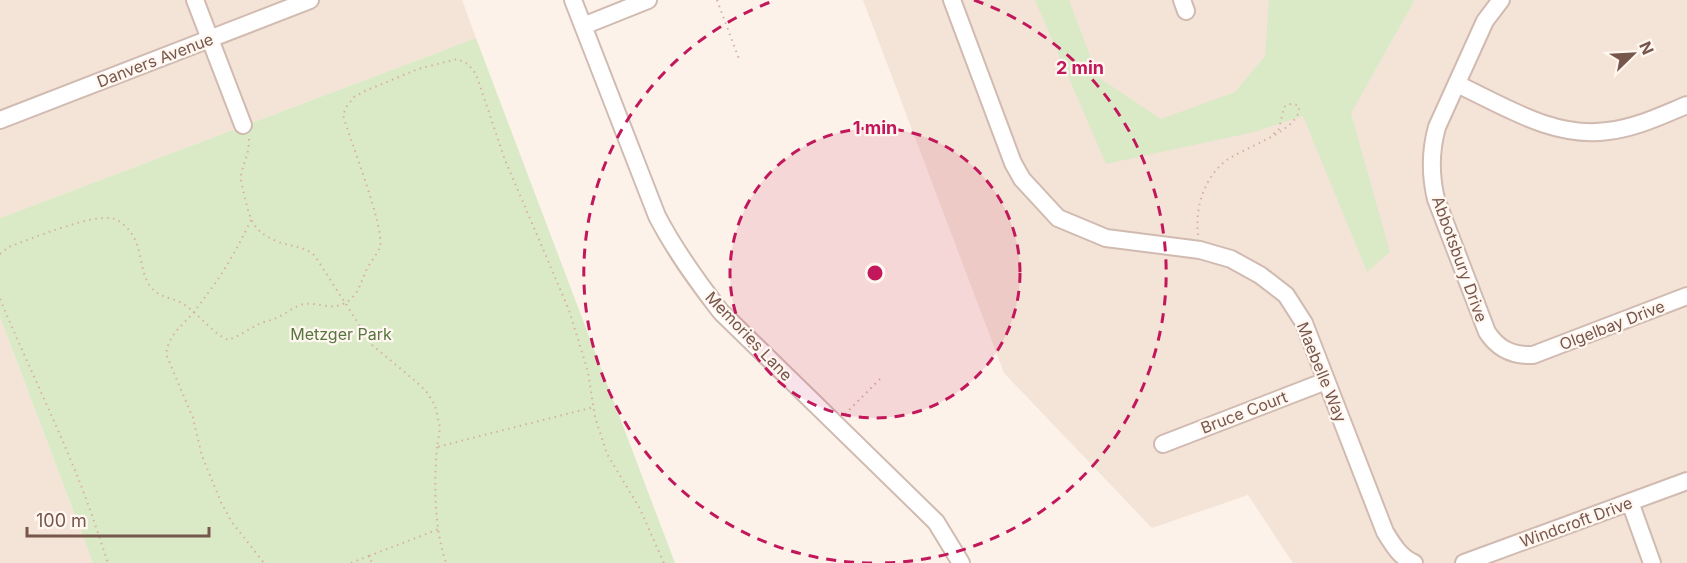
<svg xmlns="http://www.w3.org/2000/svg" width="1687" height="563" viewBox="0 0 1687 563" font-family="Inter,sans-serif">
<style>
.residential{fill:#f4e3d7}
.green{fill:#daeac7}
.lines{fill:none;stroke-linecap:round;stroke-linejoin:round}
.minor-casing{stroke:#d1bbb1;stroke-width:20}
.path{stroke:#d7b0a4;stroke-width:2;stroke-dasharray:1.5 4.5;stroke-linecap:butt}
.minor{stroke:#fff;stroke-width:16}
.ring{fill:none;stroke:#c2185b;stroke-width:3;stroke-dasharray:10 8}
.labels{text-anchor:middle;stroke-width:4.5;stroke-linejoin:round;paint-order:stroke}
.street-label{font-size:16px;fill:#77564c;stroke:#fff7f0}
.park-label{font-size:16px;fill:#587641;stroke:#fff7f0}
.centre{fill:#c2185b;stroke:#fff7f0;stroke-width:3}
.ring-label{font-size:18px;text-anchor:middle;font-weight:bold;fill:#c2185b;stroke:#fff7f0;stroke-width:4.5;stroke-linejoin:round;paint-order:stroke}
</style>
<rect width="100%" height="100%" fill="#fcf2e9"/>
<path class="residential" d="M0 0H462L476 38 0 218Z
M863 0H1334L1351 112 1415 0H1687V563H1293L1248 495 1152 528 1004 373Z
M0 317 93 563H0Z"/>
<path class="green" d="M1035 0H1069L1098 77 1161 119 1235 92 1265 56 1269 0H1415L1351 113 1390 252 1367 272 1303 116 1254 132 1106 164Z
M476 38 675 563H93L0 317V218Z"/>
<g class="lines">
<g class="minor-casing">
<path id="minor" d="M195 0 243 125
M573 0 657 216C675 251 697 281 721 312L936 522 961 563
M952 0 1013 163 1022 179 1058 218 1106 238 1200 250 1231 259 1260 275 1286 295 1304 323 1385 532C1393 545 1400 557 1414 563
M1182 0 1186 11
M1501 0 1485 21 1437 127C1430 152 1430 174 1436 199L1487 332C1498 349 1512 356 1533 355L1687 296
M583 26 648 0
M1457 84C1504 106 1554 139 1608 131 1636 128 1662 115 1687 105
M0 120 310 0
M1163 444 1326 381
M1630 502 1652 563
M1464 563 1687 481"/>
</g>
<path class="path" d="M717 0 739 59
M249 139C249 155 244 161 241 175 240 181 243 188 244 194 250 218 251 230 276 241 290 247 303 245 315 256L372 345 413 379 426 391 435 405 440 428 437 447 594 407
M251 220C240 243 228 265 214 285 207 294 201 303 194 312 182 326 169 334 166 354L193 418 202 456 221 502 231 521 264 563
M1198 235C1195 209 1203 181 1223 163 1238 149 1307 129 1298 105L1289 104 1284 107 1279 129 1271 136
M0 254 9 247C30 239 96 212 115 219 125 224 132 232 136 242 142 256 141 273 150 286 159 298 170 297 182 303 199 314 210 331 228 340 240 336 250 328 261 323 267 321 273 320 278 317 285 314 291 309 298 306 312 299 328 311 343 304 358 297 360 284 366 271 369 263 377 255 380 247 385 228 350 140 343 115L347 106 354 97 365 91 418 69 457 59 468 64 476 74 505 160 569 310 588 372 595 417 607 454 639 507 664 563
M0 299C23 354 49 408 72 463 86 496 97 530 108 563
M845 414 881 378
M437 447C434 484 434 527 446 563
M369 556 439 529
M351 563 369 556 372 563"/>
<use href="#minor" class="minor"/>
</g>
<circle cx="875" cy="273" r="145" fill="#c2185b" fill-opacity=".12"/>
<g class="ring">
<circle cx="875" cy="273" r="145"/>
<path d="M872 563A290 290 0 0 1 776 0M974 0A290 290 0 0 1 878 563"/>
</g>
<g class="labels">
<g class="street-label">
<text transform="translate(155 60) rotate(-21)" y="6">Danvers Avenue</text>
<text transform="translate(1460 259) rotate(70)" y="6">Abbotsbury Drive</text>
<text transform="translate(1612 325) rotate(-21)" y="6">Olgelbay Drive</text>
<text transform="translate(749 336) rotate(46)" y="6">Memories Lane</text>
<text transform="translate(1322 372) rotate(68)" y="6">Maebelle Way</text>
<text transform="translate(1244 412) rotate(-21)" y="6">Bruce Court</text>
<text transform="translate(1576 522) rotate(-20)" y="6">Windcroft Drive</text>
</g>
<g class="park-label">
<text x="341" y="340">Metzger Park</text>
</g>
</g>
<circle cx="875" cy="273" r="9" class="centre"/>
<g class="ring-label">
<text x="1080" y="74">2 min</text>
<text x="875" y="134">1 min</text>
</g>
<g transform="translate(1633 54) rotate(66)" stroke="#fff7f0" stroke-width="4.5" paint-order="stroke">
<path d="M0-4.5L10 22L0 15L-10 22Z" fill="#77564c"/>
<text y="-9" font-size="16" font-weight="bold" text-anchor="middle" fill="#77564c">N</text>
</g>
<path d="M27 527v9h182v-9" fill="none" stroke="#77564c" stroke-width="3"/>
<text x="36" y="527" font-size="18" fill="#77564c" stroke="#fff7f0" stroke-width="4.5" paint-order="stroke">100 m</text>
</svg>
